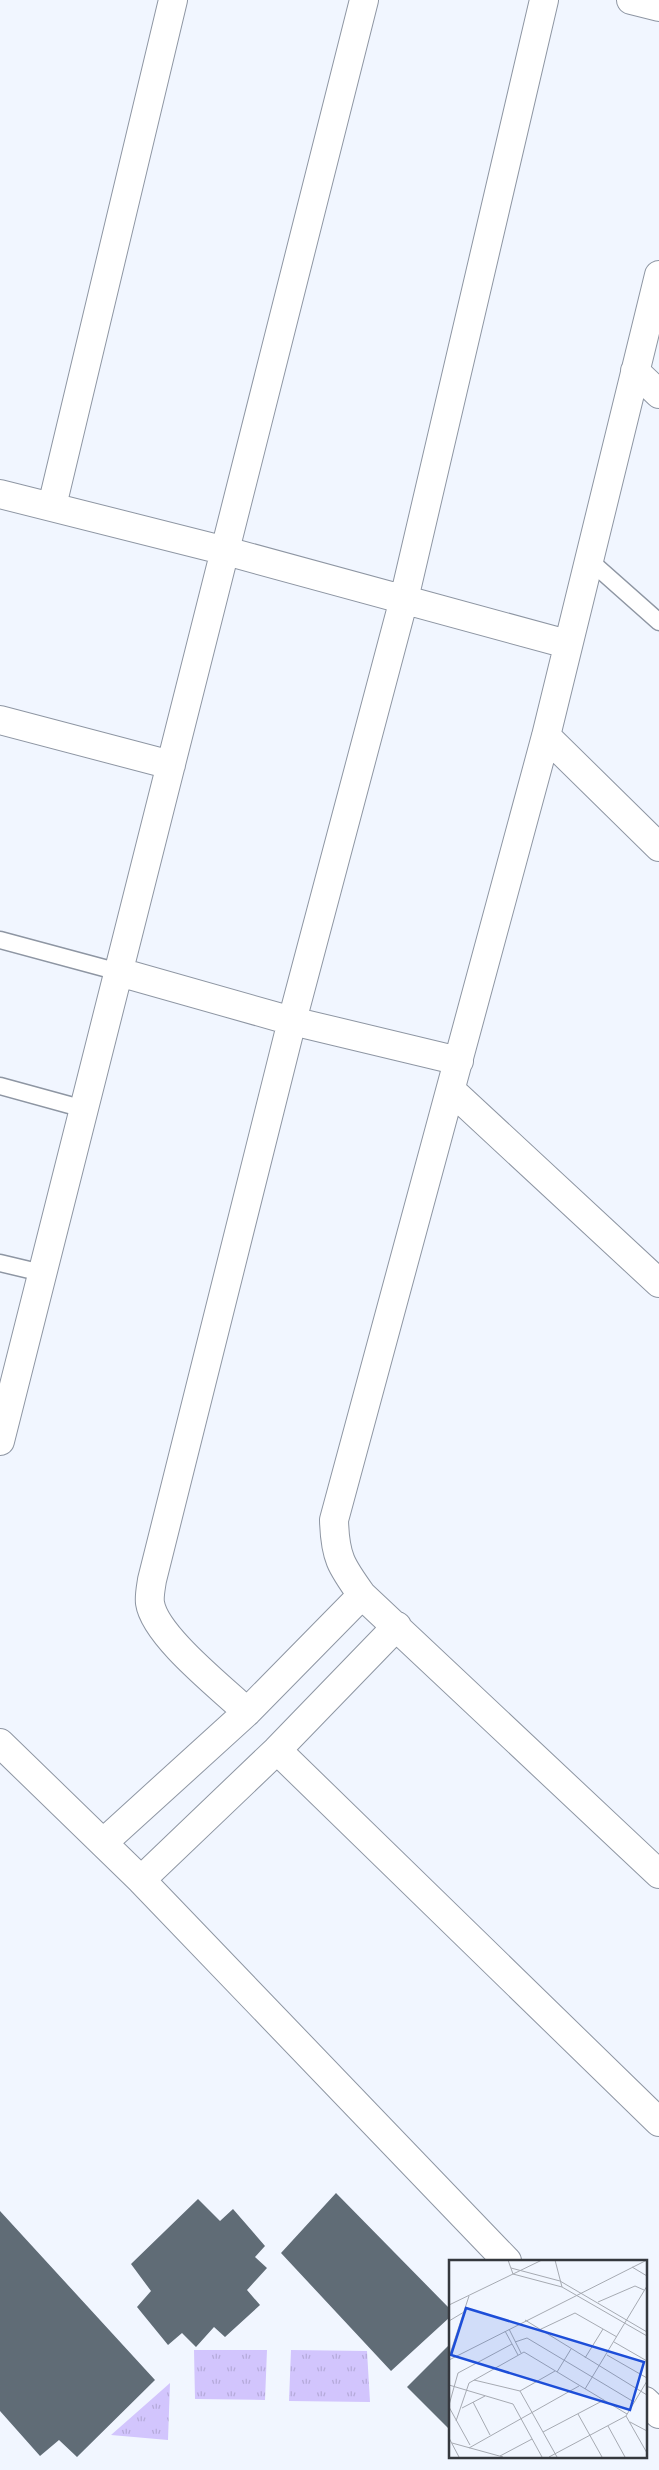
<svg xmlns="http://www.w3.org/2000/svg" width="659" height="2470" viewBox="0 0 659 2470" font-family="'Alegreya Sans',sans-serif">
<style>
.grass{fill:url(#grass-tufts)}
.building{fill:#606c76}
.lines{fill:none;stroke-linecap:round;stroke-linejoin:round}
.service-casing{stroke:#8e96a3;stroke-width:19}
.minor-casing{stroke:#8e96a3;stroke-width:30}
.service{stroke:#fff;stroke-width:16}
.minor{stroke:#fff;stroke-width:28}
.inset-road{fill:none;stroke:#a6aab2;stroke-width:1}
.view{fill:#1d4ed8;fill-opacity:0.15;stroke:#1d4ed8;stroke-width:2.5}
.inset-edge{fill:none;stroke:#35383e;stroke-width:2.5}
</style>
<defs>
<pattern id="grass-tufts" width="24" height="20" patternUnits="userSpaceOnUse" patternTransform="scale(1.25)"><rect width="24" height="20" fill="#d2c5fd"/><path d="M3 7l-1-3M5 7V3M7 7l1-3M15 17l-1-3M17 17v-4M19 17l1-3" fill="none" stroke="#b5aada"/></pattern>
</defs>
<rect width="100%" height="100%" fill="#f1f6ff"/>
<path class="grass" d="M194 2350H267L265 2400 195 2399Z
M291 2350 367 2351 370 2402 289 2401Z
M170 2383 168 2440 111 2435Z"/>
<path class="building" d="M336 2193 450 2309V2317L391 2371 281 2253Z
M198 2199 220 2221 233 2209 265 2246 255 2257 267 2268 247 2290 260 2305 225 2337 214 2327 196 2347 182 2333 168 2345 137 2307 151 2291 131 2264Z
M0 2211 155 2380 77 2457 59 2440 40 2456 0 2411Z
M450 2344V2430L407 2387Z"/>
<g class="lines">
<g class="service-casing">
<path id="service" d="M588 559 659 622
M0 940 119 972
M0 1086 84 1109
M0 1263 42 1273"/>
</g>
<g class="minor-casing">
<path id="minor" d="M631 0 659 7
M659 275 546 736 334 1520C335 1557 341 1566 362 1595L659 1874
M635 371 659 394
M0 494 226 551 567 644
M52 506 173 0
M0 720 171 765
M546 736 659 847
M119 972 292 1021 459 1061
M452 1091 659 1283
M0 1441 364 0
M247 1712C222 1688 155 1636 150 1603 149 1596 151 1587 152 1580L292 1021 404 599 544 0
M0 1743 141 1880 507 2261
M277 1750 659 2122
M104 1842 247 1712 362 1595
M141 1880 277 1750 397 1626
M645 2401 659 2414"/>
</g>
<use href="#service" class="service"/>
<use href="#minor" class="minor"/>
</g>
<g transform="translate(449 2260)">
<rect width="198" height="198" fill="#f1f6ff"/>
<path class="inset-road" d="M59 0 64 14 113 27 198 76M106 0 113 27M183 7 198 16M62 8 111 21 198 72M149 42 186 26 195 30M0 45 93 0M76 60 198 135M0 61 15 52M60 69 72 93M90 70 126 53 168 77M56 71 69 95M66 82 78 78 185 142M165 82 198 101M158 95 198 118M0 97 20 36M136 98 154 69M0 100 198 0M108 112 122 89M25 120 71 131 106 111M0 125 64 144 93 197M136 129 198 26M71 131 108 197M24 142 41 175M0 145 9 113 63 84M0 147 21 185M13 148 36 136M129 154 153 197M177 156 198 193M7 161 20 123 75 92 178 154M181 162 198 171M159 166 176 197M94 172 155 140M0 178 10 197M3 183 54 197M20 188 130 126M51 196 83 179M100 197 177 156 198 121"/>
<path class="view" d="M17 48 195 102 181 150 2 95Z"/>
<rect width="198" height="198" class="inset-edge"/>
</g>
</svg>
